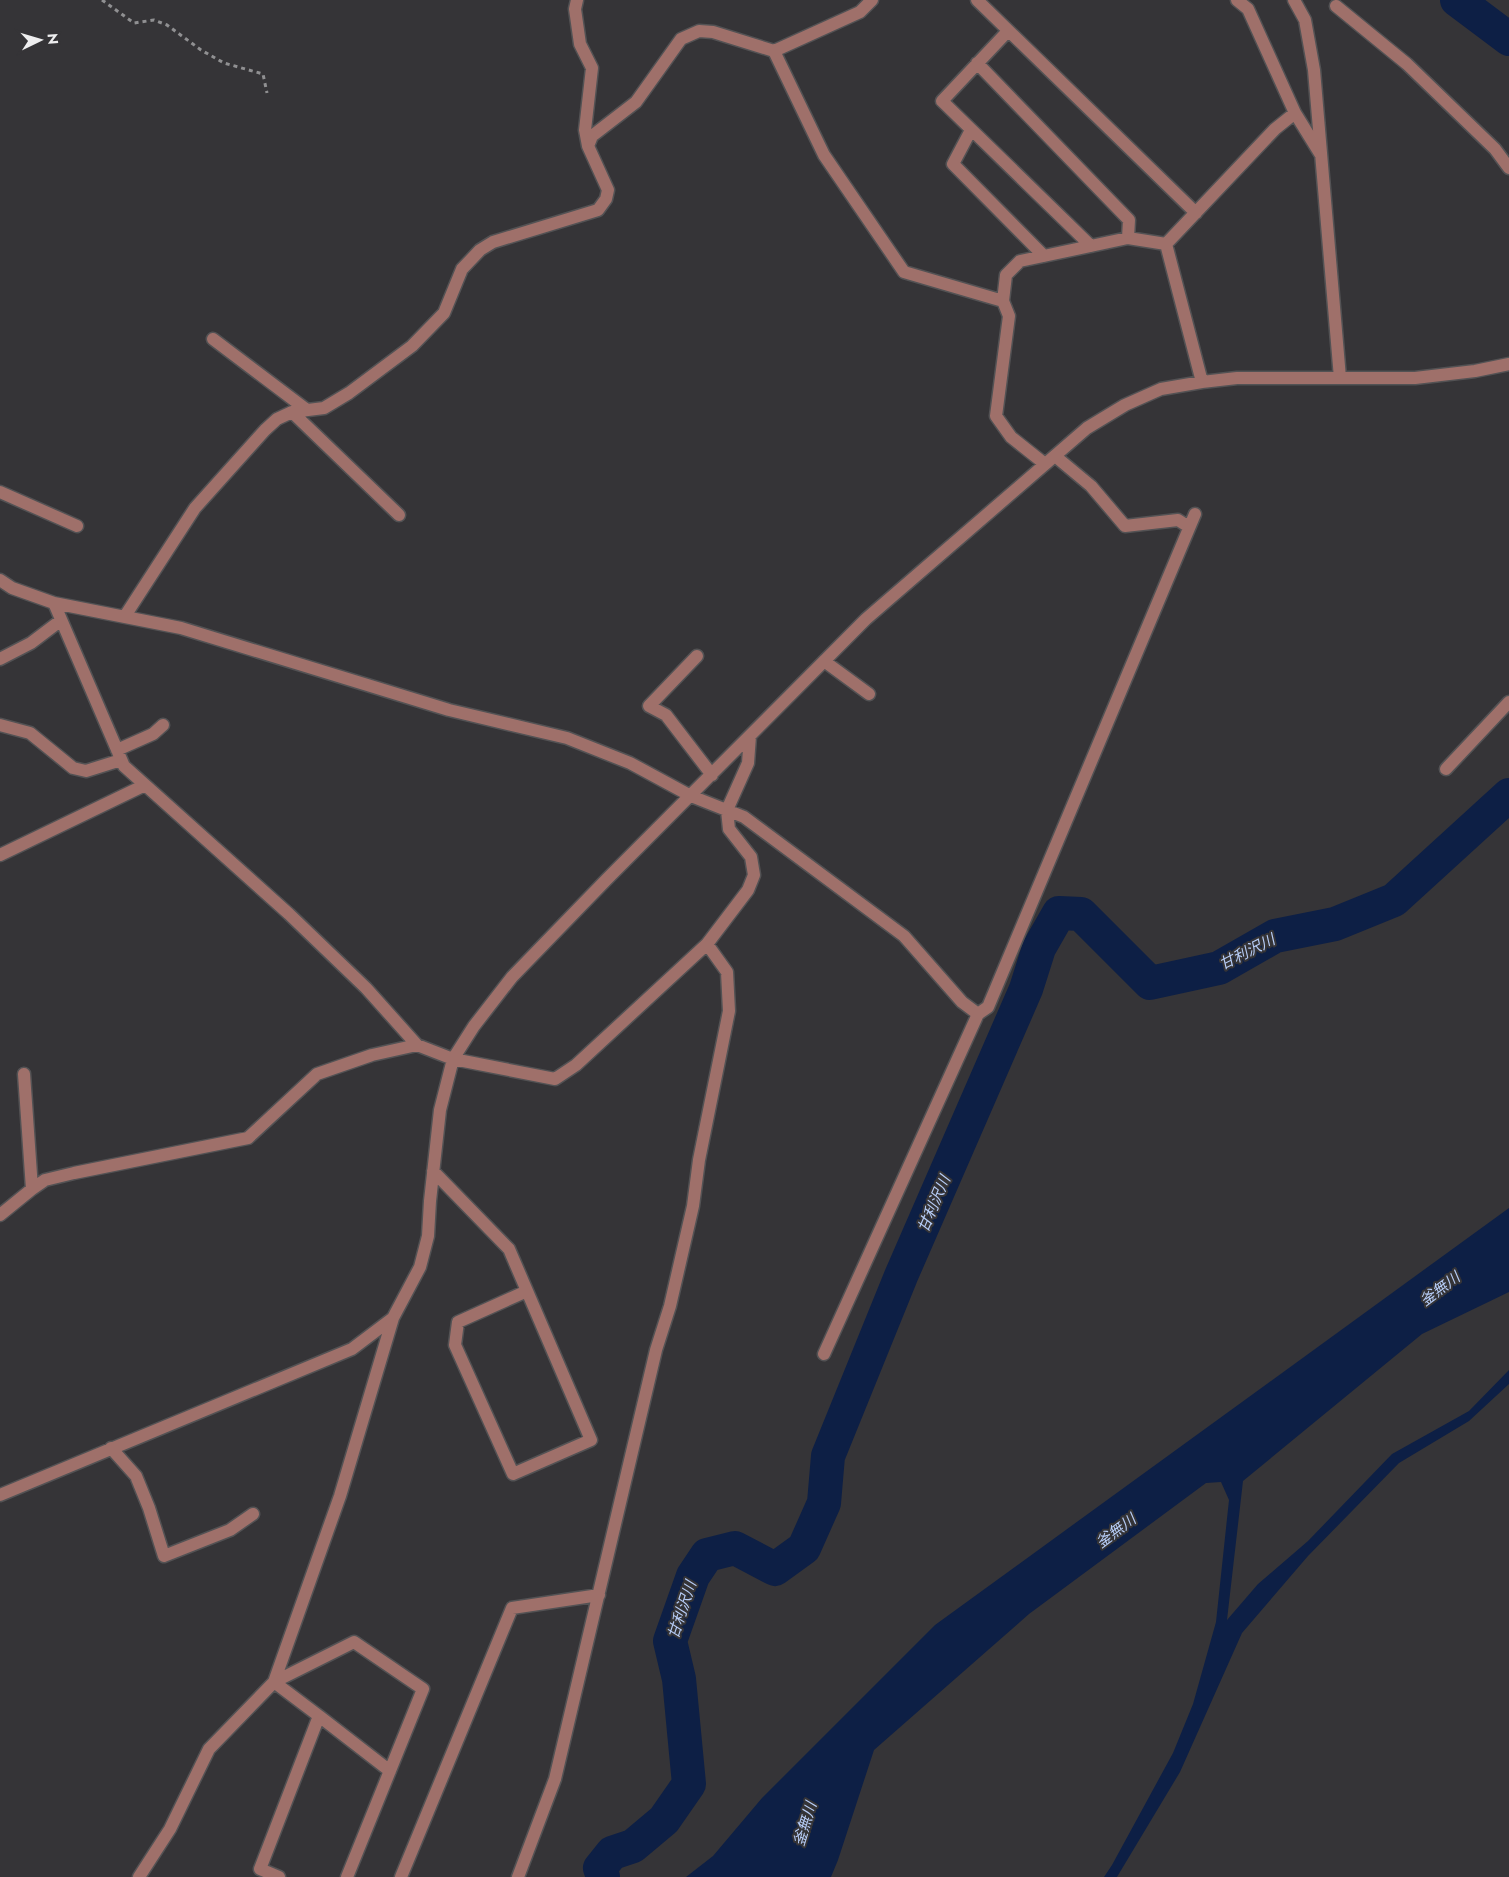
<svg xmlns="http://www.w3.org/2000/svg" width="1509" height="1877" viewBox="0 0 1509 1877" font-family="Jost,'Noto Sans JP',sans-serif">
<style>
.water{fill:#0d1f45}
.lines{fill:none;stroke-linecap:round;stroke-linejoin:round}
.river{stroke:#0d1f45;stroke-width:34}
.minor-casing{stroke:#535254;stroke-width:15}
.path{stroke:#909092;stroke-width:3;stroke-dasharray:4 4;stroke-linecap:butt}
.minor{stroke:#9f706a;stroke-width:12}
.labels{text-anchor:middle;stroke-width:4;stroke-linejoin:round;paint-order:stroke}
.water-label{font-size:15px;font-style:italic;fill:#b7cdf7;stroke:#353437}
</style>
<rect width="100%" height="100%" fill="#353437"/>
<path class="water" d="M1509 1208V1292L1422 1334 1243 1481 1227 1620 1258 1584 1308 1541 1392 1454 1469 1411 1509 1370V1384L1469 1421 1399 1463 1308 1556 1242 1633 1180 1772 1117 1877H1104L1112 1865 1173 1753 1193 1704 1216 1622 1229 1500 1221 1482 1206 1483 1029 1614 874 1750 838 1860 831 1877H686L713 1856 762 1798 935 1625Z"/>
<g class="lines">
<path class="river" d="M1457 0 1509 39
M603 1877 600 1868 612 1853 633 1846 664 1820 689 1784 679 1679 670 1641 693 1576 707 1555 735 1548 775 1569 804 1548 824 1503 828 1456 901 1276 1026 989 1039 948 1059 913 1081 914 1150 983 1219 968 1275 936 1335 924 1394 900 1509 795"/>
<g class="minor-casing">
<path id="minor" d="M577 0 575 9 580 44 592 68 585 130 588 146
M977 0 1196 213
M1237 0 1248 9 1295 113 1321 155
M1294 0 1305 20 1314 70 1340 378
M1336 6 1407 64 1495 149 1509 168
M1008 31 942 101 1091 246
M774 51 824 155 904 272 1003 301
M977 63 1129 220 1128 238
M971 130 953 164 1044 256
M1166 244 1275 129 1295 113
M1166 244 1202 382
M213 339 307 410
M292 412 399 515
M1055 456 1091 486 1125 526 1178 520 1189 527
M1045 464 1011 437 996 416 1009 316 1003 301 1006 275 1020 261 1128 238 1166 244
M0 492 77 526
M0 580 12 588 54 603 181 628 449 710 567 738 630 763 691 796 744 817 904 936 962 1002 978 1014
M54 603 124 766 289 914 366 988 417 1045 453 1059 555 1079 576 1065 707 944 748 890 754 875 751 857 729 829 727 810 748 763 750 736
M125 616 195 508 265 430 277 419 292 412 324 408 349 393 412 346 444 313 462 269 480 250 493 242 598 210 606 199 608 190 588 146 592 136 636 102 681 39 699 31 713 32 774 51 860 12 872 0
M697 656 649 706 666 715 712 775
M0 659 31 643 60 621
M824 661 869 694
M0 725 30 733 73 768 86 771 121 760
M117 750 153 734 163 725
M1446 769 1509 702
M0 855 145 785
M24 1074 32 1189
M433 1171 509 1249 591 1440 513 1474 455 1345 458 1322 527 1291
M0 1215 32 1189 45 1180 74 1173 248 1138 317 1074 372 1055 417 1045
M824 1354 978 1014 988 1007 1195 514
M111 1448 136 1476 149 1508 164 1556 230 1530 253 1514
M0 1495 352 1349 393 1318 420 1267 428 1236 430 1201 440 1110 453 1059 474 1026 512 977 607 879 866 619 1087 428 1125 405 1161 389 1202 382 1237 378H1415L1475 371 1509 364
M319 1716 390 1771
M139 1877 170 1829 209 1749 274 1682 340 1496 393 1318
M279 1877 260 1869 319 1716 274 1682 354 1642 423 1689 347 1877
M401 1877 512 1608 599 1595
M518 1877 555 1779 656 1350 670 1306 693 1206 699 1160 729 1011 727 972 707 944"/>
</g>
<path class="path" d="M102 0 134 23 154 20 167 25 201 50 224 63 263 74 267 93"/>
<use href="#minor" class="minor"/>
</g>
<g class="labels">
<g class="water-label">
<text transform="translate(1247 952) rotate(-27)" y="5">甘利沢川</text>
<text transform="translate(934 1204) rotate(-67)" y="5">甘利沢川</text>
<text transform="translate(1440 1289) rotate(-37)" y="5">釜無川</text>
<text transform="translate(1116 1531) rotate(-37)" y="5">釜無川</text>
<text transform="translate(682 1610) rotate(-72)" y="5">甘利沢川</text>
<text transform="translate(805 1824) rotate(-73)" y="5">釜無川</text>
</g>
</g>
<g transform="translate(40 40) rotate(85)" stroke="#353437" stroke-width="4" paint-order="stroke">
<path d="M0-4L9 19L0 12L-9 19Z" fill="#eeeeef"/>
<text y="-8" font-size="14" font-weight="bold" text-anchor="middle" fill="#eeeeef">N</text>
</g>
</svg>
